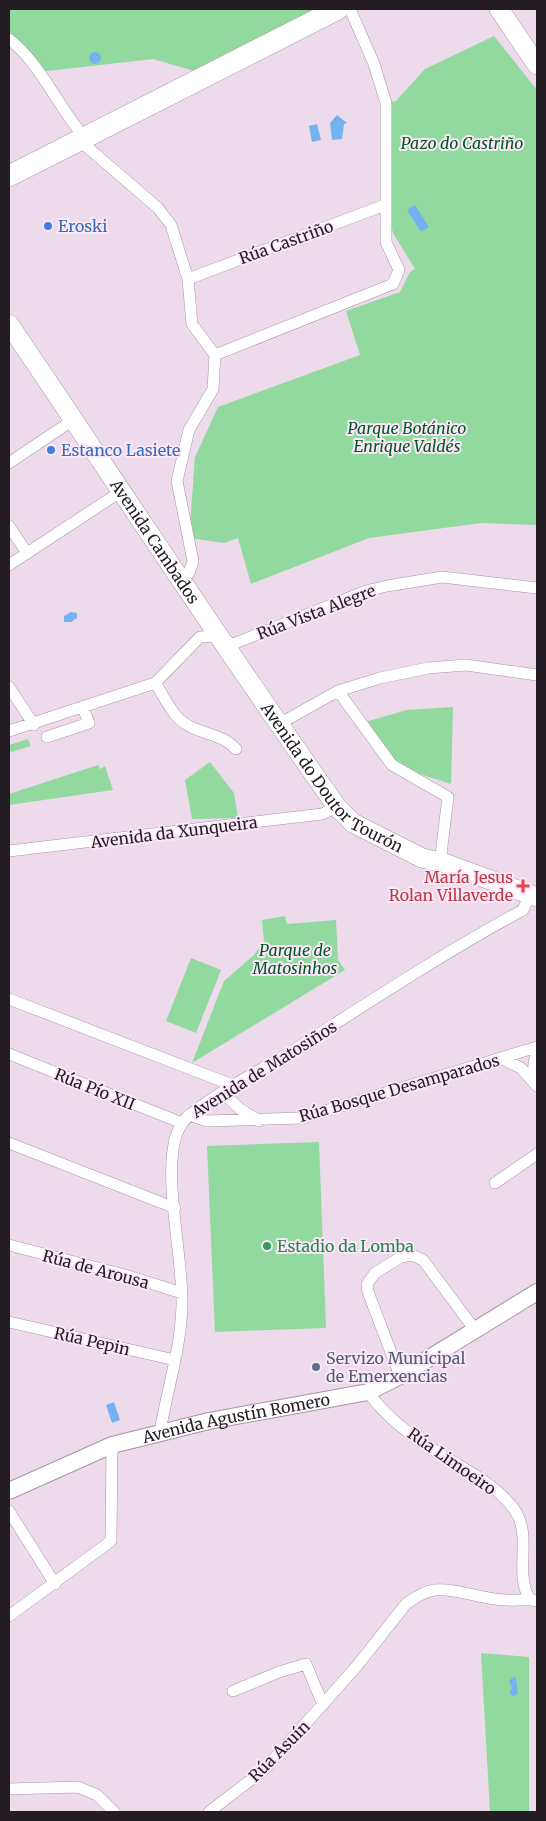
<svg xmlns="http://www.w3.org/2000/svg" width="546" height="1821" viewBox="0 0 546 1821" font-family="Merriweather,serif">
<style>
.green{fill:#92d9a0}
.water{fill:#74b3f0}
.lines{fill:none;stroke-linecap:round;stroke-linejoin:round}
.street-casing{stroke:#a695a4;stroke-width:12}
.secondary-casing{stroke:#a695a4;stroke-width:18}
.primary-casing{stroke:#a695a4;stroke-width:20}
.highway-casing{stroke:#a695a4;stroke-width:22}
.street{stroke:#fff;stroke-width:11}
.secondary{stroke:#fff;stroke-width:16}
.primary{stroke:#fff;stroke-width:19}
.highway{stroke:#fff;stroke-width:21}
.shop-dot{fill:#3f7fe0;stroke:#fae8f8;stroke-width:2}
.health-dot{fill:#e0444e;stroke:#fae8f8;stroke-width:2}
.leisure-dot{fill:#2e9e5b;stroke:#fae8f8;stroke-width:2}
.service-dot{fill:#5c6f8a;stroke:#fae8f8;stroke-width:2}
.labels{text-anchor:middle;stroke-width:4;stroke-linejoin:round;paint-order:stroke}
.park-label{font-size:16px;font-style:italic;fill:#005723;stroke:#fae8f8}
.shop-label{font-size:16px;fill:#366cbe;stroke:#fae8f8;text-anchor:start}
.street-label{font-size:16px;fill:#231d23;stroke:#fae8f8}
.health-label{font-size:16px;fill:#be3a42;stroke:#fae8f8;text-anchor:end}
.leisure-label{font-size:16px;fill:#27864d;stroke:#fae8f8;text-anchor:start}
.service-label{font-size:16px;fill:#4e5e75;stroke:#fae8f8;text-anchor:start}
</style>
<rect width="100%" height="100%" fill="#eddbeb"/>
<path class="green" d="M9 9H324L208 75 153 59 38 72 9 44Z
M494 36 537 90V525L481 523 369 538 251 584 238 538 224 543 189 538 195 457 218 407 360 355 346 311 400 292 410 272 415 269 393 233 385 205 386 103 396 101 425 69Z
M453 707 451 784 420 774 395 760 365 722 407 710Z
M28 739 31 746 11 752 9 745Z
M210 762 234 793 238 818 192 819 185 780Z
M98 765 100 769 105 766 113 790 9 805V794Z
M285 916 287 924 336 920 338 960 345 970 192 1063 224 981 254 955 264 941 262 920Z
M191 958 221 970 196 1033 166 1021Z
M319 1142 326 1328 215 1332 207 1146Z
M481 1653 529 1657V1812H490Z"/>
<path class="water" d="M89 58a6 6 0 1 1 12 0a6 6 0 1 1-12 0Z
M337 115 347 123 344 124 342 139 332 140 330 123Z
M317 124 321 140 312 142 309 126Z
M415 205 429 227 421 232 407 210Z
M71 612 77 613V618L71 622H64V616Z
M114 1402 120 1420 112 1423 106 1405Z
M513 1677 516 1678 518 1694 513 1696 509 1693 512 1688 509 1681Z"/>
<g class="lines">
<g class="street-casing">
<path id="street" d="M9 39C41 64 58 107 85 138
M79 140 158 208 171 225 188 279 192 324 215 355 213 389 189 430 177 481 193 561 189 573 180 579
M188 279 385 205
M215 355 393 284 399 270 386 242V103L374 64 350 9
M9 463 73 420
M9 526 27 553
M9 565 120 492
M155 683C163 694 169 709 179 719 196 735 221 732 236 749
M9 687 34 725
M338 691 392 765 448 797 441 854 444 863
M279 724 338 691 380 678 428 668 466 665 537 675
M9 731 155 683 200 637 216 636 233 644 366 591 387 586 442 577 537 588
M47 737 89 723 83 708
M9 851 322 814 337 807
M9 999 235 1086
M9 1054 182 1123
M502 1059 521 1068 537 1086
M533 1081 534 1063 537 1053
M223 1093 240 1109 259 1121
M189 1115 207 1121 302 1118 537 1047
M9 1143 175 1208
M495 1183 537 1154
M9 1245 125 1275 182 1293
M9 1322 175 1360
M400 1376 368 1292 367 1284 375 1273 401 1257 412 1255 423 1260 475 1330
M368 1392C387 1419 418 1441 447 1458 471 1473 496 1485 514 1509 533 1535 514 1571 529 1598
M160 1432C167 1390 181 1348 182 1305 183 1257 163 1178 176 1136 179 1127 184 1119 191 1114 223 1088 262 1070 297 1048 371 1001 445 952 523 910L530 894
M9 1511 55 1584
M9 1616 111 1541 112 1445
M233 1691 279 1672 306 1664 323 1705
M9 1789 78 1787 97 1795 114 1812
M209 1812 265 1769 356 1667 406 1604C414 1598 423 1592 434 1590 458 1588 483 1600 507 1600 518 1601 527 1598 537 1601"/>
</g>
<g class="secondary-casing">
<g id="secondary">
<path id="s1" d="M9 1491 112 1445 209 1421 368 1392 400 1376 537 1292"/>
</g>
</g>
<g class="primary-casing">
<g id="primary">
<path d="M499 9 537 65"/>
<path id="s2" d="M9 324C118 485 224 648 337 807L353 823 422 858 444 863 537 897"/>
</g>
</g>
<g class="highway-casing">
<path id="highway" d="M9 176 338 9"/>
</g>
<use href="#street" class="street"/>
<use href="#secondary" class="secondary"/>
<use href="#primary" class="primary"/>
<use href="#highway" class="highway"/>
</g>
<g class="shop-dot">
<circle cx="48" cy="226" r="5"/>
<circle cx="51" cy="450" r="5"/>
</g>
<path class="health-dot" d="M520.5 878.5h5v5h5v5h-5v5h-5v-5h-5v-5h5z"/>
<circle class="leisure-dot" cx="267" cy="1246" r="5"/>
<circle class="service-dot" cx="316" cy="1367" r="5"/>
<g class="labels">
<g class="park-label">
<text x="462" y="149">Pazo do Castriño</text>
<text x="407" y="434">Parque Botánico<tspan x="407" dy="18">Enrique Valdés</tspan></text>
<text x="295" y="956">Parque de<tspan x="295" dy="18">Matosinhos</tspan></text>
</g>
<g class="shop-label">
<text x="58" y="232">Eroski</text>
<text x="61" y="456">Estanco Lasiete</text>
</g>
<g class="street-label">
<text transform="translate(286 242) rotate(-20)" y="6">Rúa Castriño</text>
<text dy="6" stroke="none"><textPath href="#s2" startOffset="262">Avenida Cambados</textPath></text>
<text transform="translate(316 612) rotate(-21)" y="6">Rúa Vista Alegre</text>
<text dy="6" stroke="none"><textPath href="#s2" startOffset="560">Avenida do Doutor Tourón</textPath></text>
<text transform="translate(174 832) rotate(-7)" y="6">Avenida da Xunqueira</text>
<text transform="translate(264 1069) rotate(-32)" y="6">Avenida de Matosiños</text>
<text transform="translate(399 1088) rotate(-16)" y="6">Rúa Bosque Desamparados</text>
<text transform="translate(95 1089) rotate(22)" y="6">Rúa Pío XII</text>
<text transform="translate(96 1269) rotate(15)" y="6">Rúa de Arousa</text>
<text transform="translate(92 1341) rotate(13)" y="6">Rúa Pepin</text>
<text dy="6" stroke="none"><textPath href="#s1" startOffset="240">Avenida Agustín Romero</textPath></text>
<text transform="translate(452 1461) rotate(35)" y="6">Rúa Limoeiro</text>
<text transform="translate(279 1751) rotate(-45)" y="6">Rúa Asuín</text>
</g>
<g class="health-label">
<text x="513" y="883">María Jesus<tspan x="513" dy="18">Rolan Villaverde</tspan></text>
</g>
<g class="leisure-label">
<text x="277" y="1252">Estadio da Lomba</text>
</g>
<g class="service-label">
<text x="326" y="1364">Servizo Municipal<tspan x="326" dy="18">de Emerxencias</tspan></text>
</g>
</g>
<rect width="546" height="1821" fill="none" stroke="#231d23" stroke-width="20"/>
</svg>
